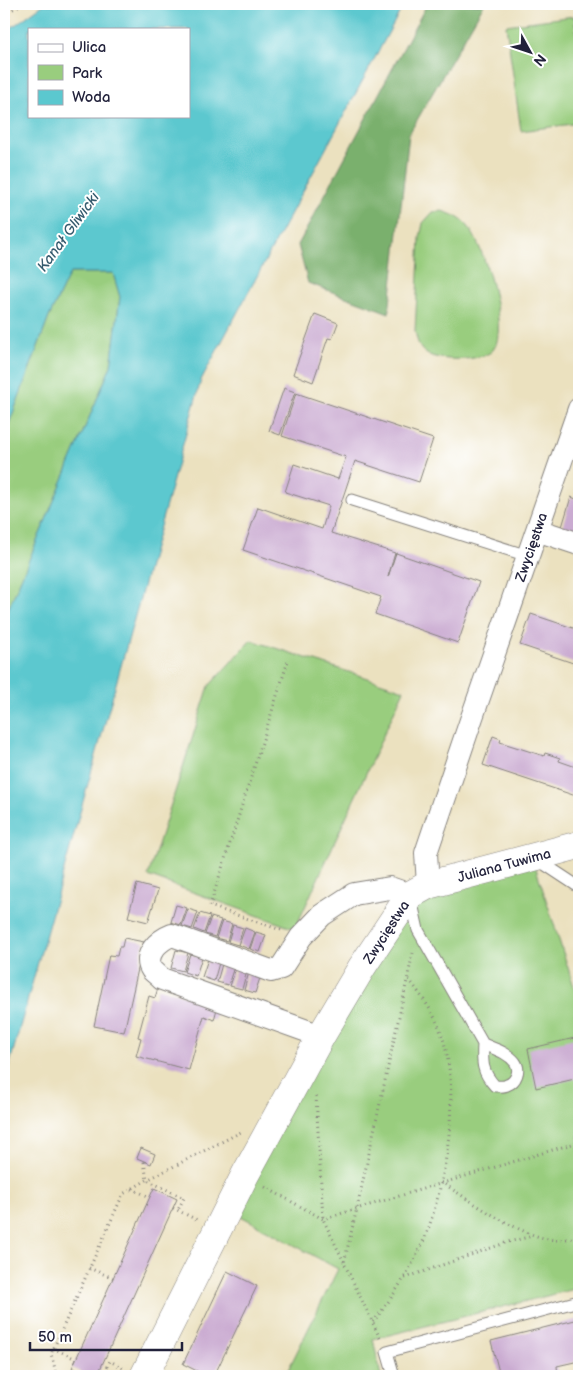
<svg xmlns="http://www.w3.org/2000/svg" width="583" height="1380" viewBox="0 0 583 1380" font-family="'Balsamiq Sans',sans-serif">
<style>
.green{fill:#99cd7e;stroke:#5e785c}
.forest{fill:#7ab06d;stroke:#4e6954}
.water{fill:#5bc8cf;stroke:#3e7585;fill-rule:evenodd}
.building{fill:#caabd1}
.lines{fill:none;stroke-linecap:round;stroke-linejoin:round}
.service-casing{stroke:#86827d;stroke-width:13}
.minor-casing{stroke:#86827d;stroke-width:24}
.tertiary-casing{stroke:#86827d;stroke-width:29}
.path{stroke:#86827d;stroke-width:3;stroke-dasharray:1 4;stroke-linecap:butt}
.service{stroke:#fff;stroke-width:11}
.minor{stroke:#fff;stroke-width:22}
.tertiary{stroke:#fff;stroke-width:28}
.labels{text-anchor:middle;stroke-width:4;stroke-linejoin:round;paint-order:stroke}
.street-label{font-size:14px;fill:#22223b;stroke:#fff}
.water-label{font-size:15px;font-style:italic;fill:#365c6f;stroke:#fff}
</style>
<rect width="100%" height="100%" fill="#fff"/>
<filter id="ink" filterUnits="userSpaceOnUse"><feTurbulence type="fractalNoise" baseFrequency=".02" numOctaves="2"/><feDisplacementMap in="SourceGraphic" scale="10" xChannelSelector="R" yChannelSelector="G"/><feConvolveMatrix kernelMatrix="1 2 1 2 8 2 1 2 1" color-interpolation-filters="sRGB"/></filter>
<filter id="wash" filterUnits="userSpaceOnUse"><feTurbulence type="fractalNoise" baseFrequency=".0096" numOctaves="4" result="noise"/><feDisplacementMap in="SourceGraphic" scale="20" xChannelSelector="R" yChannelSelector="G"/><feGaussianBlur stdDeviation="1.12" result="paint"/><feColorMatrix in="noise" values="0 0 0 0 0 0 0 0 0 0 0 0 0 0 0 0 0 1.4 0 .05"/><feComposite in="paint" operator="in"/></filter>
<g filter="url(#wash)">
<rect width="100%" height="100%" fill="#ebe1bf"/>
<path class="green" d="M574 16 579 53V123L521 131 506 25Z
M442 211C451 214 459 217 466 224 483 241 510 330 493 350 483 362 435 362 424 352 418 347 417 339 415 331L420 238 423 223 433 212Z
M70 273H113L120 297 111 366 4 619V437L49 317Z
M251 640 404 690 295 929 148 876 209 686Z
M532 856 579 1002V1288L373 1339 381 1376H285L338 1269 228 1209 410 895Z"/>
<path class="forest" d="M427 4H484L409 134 389 313 308 283 298 245Z"/>
<path class="water" d="M44 4H404L201 380 4 1084V619L111 366 120 297 113 273H70L49 317 4 437V33ZM29 29H189V116H29Z"/>
<g id="blocks">
<path class="building" d="M315 314 338 323 332 339 328 338 313 382 293 374Z
M284 388 295 392 280 435 269 431Z
M296 393 433 439 419 482 355 461 331 533 395 553 388 577 396 553 479 582 458 643 375 614 381 597 243 550 258 507 322 529 329 506 285 492 294 464 338 479 346 457 282 436Z
M571 497 579 500V533L562 527Z
M531 614 579 630V665L520 645Z
M493 736 501 739 500 742 544 756 545 753 560 758 559 761 579 768V797L483 765Z
M137 884 158 890 148 922 128 917Z
M176 905 187 908 181 925 171 922Z
M188 909 198 912 192 929 182 926Z
M200 913 210 916 204 933 194 929Z
M211 917 221 920 215 937 205 934Z
M222 921 232 924 227 941 216 938Z
M233 925 243 928 238 945 228 942Z
M245 928 255 932 249 949 239 945Z
M256 932 266 935 260 952 250 949Z
M124 938 144 942 124 1032 94 1026 109 955 117 956 119 947H122Z
M176 950 188 953 183 971 171 968Z
M190 954 202 957 196 976 184 972Z
M208 959 219 963 214 981 202 977Z
M222 964 234 967 228 985 217 982Z
M236 968 247 971 242 989 230 986Z
M249 972 261 975 255 993 244 990Z
M158 988 218 1005 214 1020 204 1016 189 1070 136 1056 141 1038 138 1037 149 996 155 998Z
M579 1037V1078L536 1088 528 1049Z
M141 1148 155 1154 151 1164 137 1158Z
M154 1188 177 1199 97 1376H91L72 1368Z
M227 1271 257 1286 214 1376H207L183 1364Z
M579 1319V1361L557 1366 558 1376H500L491 1341Z"/>
</g>
</g>
<g filter="url(#ink)">
<use href="#blocks" fill-opacity="0" stroke="#86827d" stroke-width="1"/>
<g class="lines">
<g class="service-casing">
<path id="service" d="M352 500 528 556
M538 860 579 887
M411 899 418 930 483 1044C482 1063 482 1072 495 1086 499 1086 504 1087 507 1085 516 1082 521 1070 515 1062 507 1052 494 1049 483 1044
M394 1376 387 1352 579 1301"/>
</g>
<g class="minor-casing">
<path id="minor" d="M537 530 579 544
M428 885 426 853 470 723 579 409
M321 1036 162 979C159 976 155 973 152 970 142 955 159 940 172 935L271 971 281 968 301 937 322 915 354 894 390 888 410 895"/>
</g>
<g class="tertiary-casing">
<path id="tertiary" d="M144 1376 245 1175 321 1036 362 967 410 895 428 885 579 845"/>
</g>
<path class="path" d="M4 14 22 4
M281 930 210 906 288 661
M316 1096 323 1219 344 1262
M144 1162 147 1180 184 1198 178 1210
M441 1182C471 1201 522 1238 556 1240 563 1240 572 1238 579 1237
M265 1187 323 1219 579 1142
M132 1189 150 1197
M173 1208 197 1220
M89 1268 113 1278
M405 1278 508 1242 533 1236
M373 1322C394 1296 413 1266 426 1235 447 1179 462 1087 440 1030 433 1011 420 994 408 978
M380 1338 344 1263 357 1208 413 953
M53 1348 76 1359
M57 1376 51 1354 123 1194 147 1180 241 1132
M103 1376 110 1361 123 1368"/>
<use href="#service" class="service"/>
<use href="#minor" class="minor"/>
<use href="#tertiary" class="tertiary"/>
</g>
</g>
<g class="labels">
<g class="street-label">
<text transform="translate(531 547) rotate(-71)" y="5">Zwycięstwa</text>
<text transform="translate(504 865) rotate(-15)" y="5">Juliana Tuwima</text>
<text transform="translate(386 932) rotate(-57)" y="5">Zwycięstwa</text>
</g>
<g class="water-label">
<text transform="translate(68 232) rotate(-54)" y="5">Kanał Gliwicki</text>
</g>
</g>
<rect width="583" height="1380" fill="none" stroke="#fff" stroke-width="20"/>
<rect x="28" y="28" width="162" height="90" fill="#ffffff" stroke="#a7a7b1"/>
<rect x="38" y="44" width="25" height="8" fill="#ffffff" stroke="#a7a7b1"/>
<text x="72" y="52" font-size="15" fill="#22223b">Ulica</text>
<rect x="38" y="65" width="25" height="15" fill="#99cd7e" stroke="#a7a7b1"/>
<text x="72" y="78" font-size="15" fill="#22223b">Park</text>
<rect x="38" y="90" width="25" height="15" fill="#5bc8cf" stroke="#a7a7b1"/>
<text x="72" y="102" font-size="15" fill="#22223b">Woda</text>
<g transform="translate(530 52) rotate(130)" stroke="#ffffff" stroke-width="4" paint-order="stroke">
<path d="M0-4L9 19L0 12L-9 19Z" fill="#22223b"/>
<text y="-8" font-size="14" font-weight="bold" text-anchor="middle" fill="#22223b">N</text>
</g>
<path d="M30 1342v8h152v-8" fill="none" stroke="#22223b" stroke-width="2.5"/>
<text x="38" y="1342" font-size="15" fill="#22223b" stroke="#ffffff" stroke-width="4" paint-order="stroke">50 m</text>
</svg>
